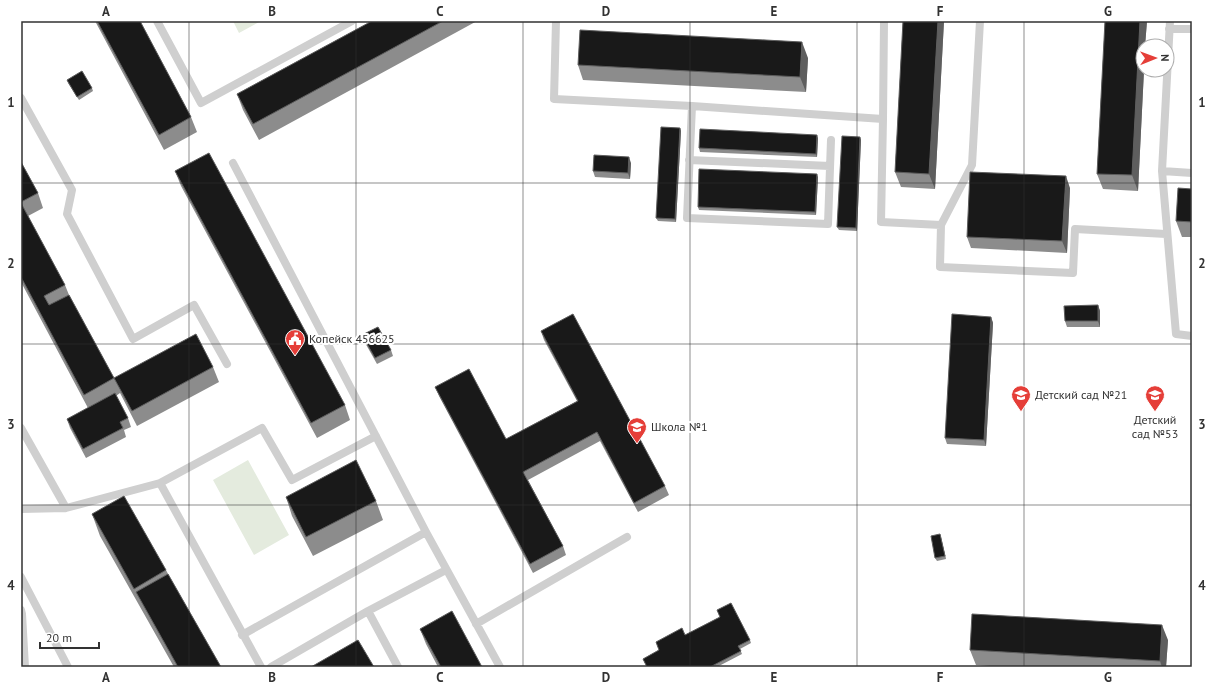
<svg xmlns="http://www.w3.org/2000/svg" width="1213" height="688" viewBox="0 0 1213 688" font-family="'PT Sans',sans-serif">
<style>
.green{fill:#e4ebde}
.lines{fill:none;stroke-linecap:round;stroke-linejoin:round}
.lane{stroke:#cfcfcf;stroke-width:8}
.wall{fill:#8c8c8c}
.shaded-wall{fill:#5e5e5e}
.building{fill:#191919;stroke:#5e5e5e}
.grid{fill:none;stroke:#323232;stroke-width:1;stroke-opacity:0.55}
.labels{text-anchor:middle;stroke-width:4;stroke-linejoin:round;paint-order:stroke}
.poi-label{font-size:12px;fill:#323232;stroke:#fff;text-anchor:start}
.neatline{fill:none;stroke:#323232;stroke-width:1.5}
.grid-label{font-size:13px;text-anchor:middle;font-weight:bold;fill:#323232}
</style>
<rect width="100%" height="100%" fill="#fff"/>
<path class="green" d="M233 21H261L239 33Z
M248 460 289 535 254 555 213 480Z"/>
<g class="lines">
<path class="lane" d="M157 21 201 103 352 21
M556 21 554 99 692 106
M884 21 883 119 881 222 941 225
M980 21 972 165 941 225 940 267 1073 273 1075 229 1166 234
M1170 21 1162 171 1192 173
M1169 29H1192
M21 98 72 190 67 214 133 339 194 305 227 364
M831 140 828 224 687 218 692 106 883 119
M689 160 830 166
M233 163 426 532 500 667
M1162 171 1176 334 1192 336
M21 428 66 508
M160 483 262 428 292 480 376 436
M21 509 66 508 160 483 261 667
M21 577 68 667
M21 610 22 614 25 667
M368 611 398 667
M476 624 627 537
M242 635 426 532
M271 667 368 611 446 570"/>
</g>
<path class="wall" d="M95 21H140L191 117 197 132 164 150Z
M372 21H477L259 140 243 110 237 94Z
M903 21H944L935 189 901 187 895 172Z
M1105 21H1147L1145 46H1143V70H1144L1138 191 1103 189 1097 174Z
M808 58 806 92 583 80 578 65Z
M67 80 92 88 93 91 79 100 68 83Z
M680 128 681 131 676 222 658 221 656 218Z
M860 137 861 140 857 231 839 230 837 227Z
M818 138 817 157 700 152 699 148Z
M21 162 38 193 43 208 28 216 65 285 69 295 114 378 213 367 219 382 137 426 120 393 116 396 128 418 131 427 124 430 126 437 86 458 70 428 67 419 88 408 21 282Z
M631 163 630 179 595 177 593 171Z
M175 171 345 405 350 420 317 438 181 186Z
M818 177 816 215 699 210 698 207Z
M1070 188 1067 253 971 248 967 237Z
M1192 189V237H1182L1176 221Z
M1098 305 1100 311V327H1067L1065 321Z
M991 317 993 323 986 446 947 444 945 438Z
M541 331 665 486 669 495 638 512 600 441 528 480 563 546 566 555 533 573 439 396 435 387 506 439 577 401 544 340Z
M362 335 391 350 393 356 377 364 364 341Z
M286 497 376 501 383 520 313 556 292 516Z
M92 514 166 570 168 574 221 667H174L100 536Z
M940 534 946 559 937 561 935 558Z
M717 610 750 640 751 643 740 649 742 654 717 667H647L643 659 659 650 656 642 685 635 720 617Z
M420 629 482 667H438L426 644Z
M1168 640 1166 667H1003L976 665 970 650Z"/>
<path class="shaded-wall" d="M938 21H944L935 189 929 174Z
M1140 21H1147L1145 46H1143V70H1144L1138 191 1132 175Z
M802 42 808 58 806 92 800 77Z
M680 128 681 131 676 222 675 219Z
M817 135 818 138 817 157 816 154Z
M860 137 861 140 857 231 856 228Z
M629 157 631 163 630 179 628 173Z
M817 174 818 177 816 215 815 212Z
M1066 176 1070 188 1067 253 1062 241Z
M1098 305 1100 311V327L1098 321Z
M991 317 993 323 986 446 984 440Z
M940 534 941 537 946 559 945 556Z
M1162 625 1168 640 1166 667H1162L1160 661Z"/>
<path class="building" d="M97 21H140L191 117 159 135Z
M372 21H443L253 124 237 94Z
M903 21H938L929 174 895 172Z
M1105 21H1140L1132 175 1097 174Z
M580 30 802 42 800 77 578 65Z
M82 71 92 88 77 97 67 80Z
M661 127 680 128 675 219 656 218Z
M700 129 817 135 816 154 699 148Z
M842 136 860 137 856 228 837 227Z
M209 153 345 405 311 423 175 171Z
M594 155 629 157 628 173 593 171Z
M21 162 38 193 21 202Z
M699 169 817 174 815 212 698 207Z
M970 172 1066 176 1062 241 967 237Z
M1178 188 1192 189V222L1176 221Z
M21 203 65 285 44 296 49 305 69 295 114 378 196 334 213 367 132 411 114 378 84 395 21 277Z
M1098 305V321H1065L1064 306Z
M573 314 665 486 634 503 597 432 523 472 563 546 530 564 435 387 469 369 506 439 578 401 541 331Z
M952 314 991 317 984 440 945 438Z
M378 327 391 350 375 358 362 335Z
M115 393 128 418 120 422 123 428 83 449 67 419Z
M356 460 376 501 306 537 286 497Z
M124 496 166 570 134 589 92 514Z
M940 534 945 556 935 558 931 536Z
M168 574 221 667H178L136 592Z
M731 603 750 640 738 646 741 651 710 667H647L643 659 659 650 656 642 682 628 685 635 720 617 717 610Z
M452 611 482 667H441L420 629Z
M972 614 1162 625 1160 661 970 650Z
M358 640 374 667H311Z"/>
<path class="grid" d="M189 21V667M356 21V667M523 21V667M690 21V667M857 21V667M1024 21V667M21 183H1192M21 344H1192M21 505H1192"/>
<defs>
<g id="civic-pin" transform="scale(1)"><path d="M0 17L-7.5 6A9.5 9.5 0 1 1 7.5 6Z" fill="#e53e38" stroke="#fff"/><path d="M-.6-6.5H3V-4.5H.6V-3L4-1V1h2V6H-6V1h2V-1L-.6-3ZM-1.2 2.5V6h2.4V2.5Z" fill="#fff"/></g>
<g id="school-pin" transform="scale(1)"><path d="M0 17L-7.5 6A9.5 9.5 0 1 1 7.5 6Z" fill="#e53e38" stroke="#fff"/><path d="M0-5L7-2L0 1L-7-2ZM-4 1L0 2.5L4 1V4Q0 6-4 4Z" fill="#fff"/></g>
</defs>
<g fill-rule="evenodd">
<use href="#civic-pin" x="295" y="339"/>
<use href="#school-pin" x="1021" y="395"/>
<use href="#school-pin" x="1155" y="395"/>
<use href="#school-pin" x="637" y="427"/>
</g>
<g class="labels">
<g class="poi-label">
<text x="309" y="343">Копейск 456625</text>
<text x="1035" y="399">Детский сад №21</text>
<text x="1155" y="424" text-anchor="middle">Детский<tspan x="1155" dy="14">сад №53</tspan></text>
<text x="651" y="431">Школа №1</text>
</g>
</g>
<rect width="1213" height="688" fill="none" stroke="#ffffff" stroke-width="44"/>
<g transform="translate(1155 58) rotate(89)"><circle r="19" fill="#ffffff" stroke="#adadad"/>
<path d="M0-3L7 15L0 10L-7 15Z" fill="#e53e38"/>
<text y="-6" font-size="11" font-weight="bold" text-anchor="middle" fill="#323232">N</text>
</g>
<path d="M40 642v6h59v-6" fill="none" stroke="#323232" stroke-width="2"/>
<text x="46" y="642" font-size="12" fill="#323232" stroke="#ffffff" stroke-width="3" paint-order="stroke">20 m</text>
<rect x="22" y="22" width="1169" height="644" class="neatline"/>
<g class="grid-label">
<text x="106" y="16">A</text>
<text x="272" y="16">B</text>
<text x="440" y="16">C</text>
<text x="606" y="16">D</text>
<text x="774" y="16">E</text>
<text x="940" y="16">F</text>
<text x="1108" y="16">G</text>
<text x="11" y="107">1</text>
<text x="1202" y="107">1</text>
<text x="11" y="268">2</text>
<text x="1202" y="268">2</text>
<text x="11" y="429">3</text>
<text x="1202" y="429">3</text>
<text x="11" y="590">4</text>
<text x="1202" y="590">4</text>
<text x="106" y="682">A</text>
<text x="272" y="682">B</text>
<text x="440" y="682">C</text>
<text x="606" y="682">D</text>
<text x="774" y="682">E</text>
<text x="940" y="682">F</text>
<text x="1108" y="682">G</text>
</g>
</svg>
